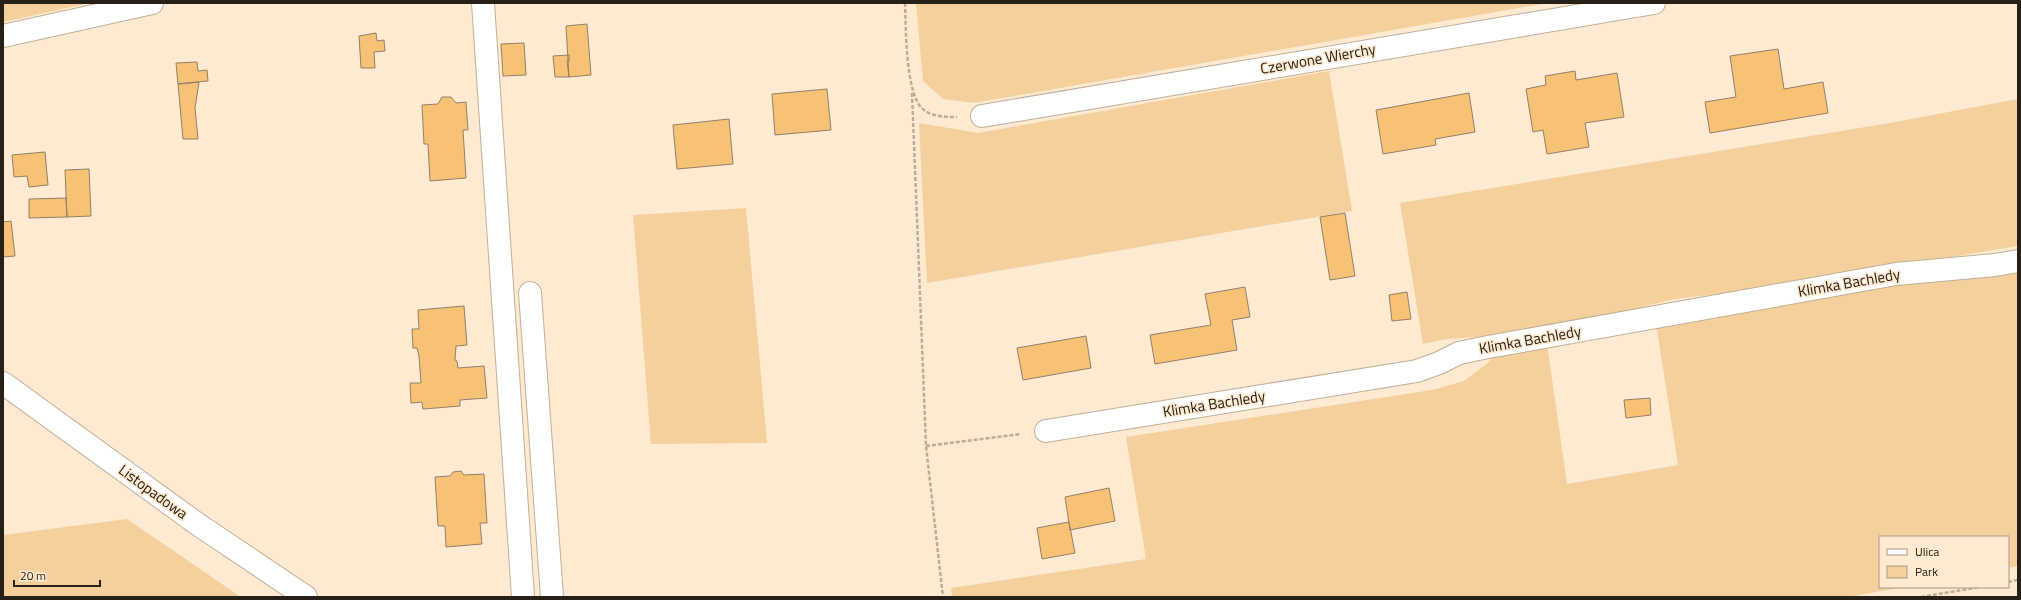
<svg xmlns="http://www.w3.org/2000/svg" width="2021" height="600" viewBox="0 0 2021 600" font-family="'Titillium Web',sans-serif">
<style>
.green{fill:#f6d09c}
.building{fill:#f7c275;stroke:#928069}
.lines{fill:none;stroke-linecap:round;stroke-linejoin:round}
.minor-casing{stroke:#c1af97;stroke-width:24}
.path{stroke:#bcad98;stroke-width:2.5;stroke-dasharray:4 2;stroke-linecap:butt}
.minor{stroke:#fff;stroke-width:22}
.labels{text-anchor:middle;stroke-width:3.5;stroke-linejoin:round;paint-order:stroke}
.street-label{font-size:15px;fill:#262016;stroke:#fdead0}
</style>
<rect width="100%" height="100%" fill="#fdead0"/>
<path class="green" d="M3 3H90L3 22Z
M916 3H1548L974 103 943 99 923 81Z
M1329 71 1352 211 927 283 919 123 978 133Z
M2018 99V246L1756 289 1675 299 1573 323 1495 336 1447 339 1423 344 1400 203 1884 124Z
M746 208 767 443 651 444 633 215Z
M2018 261V566L2008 568V537H1880V587H1903L1849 597H952L951 588 1146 559 1126 437 1432 390 1464 381 1490 361 1488 347 1546 337 1567 484 1678 465 1655 317Z
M127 519 241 597H3V535Z"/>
<path class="building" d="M587 24 591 75 569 77 566 26Z
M376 33 377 41 384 40 385 51 374 52 375 68H361L359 36Z
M524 43 526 75 503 76 501 44Z
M1778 49 1784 89 1823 82 1828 113 1710 133 1705 102 1736 97 1730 56Z
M569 55V61H567L569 77H555L553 56Z
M197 62 198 71 207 70 208 81 178 84 176 63Z
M1575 71 1576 80 1617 73 1624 117 1585 123 1589 147 1547 154 1543 130 1533 132 1526 89 1546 85 1545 76Z
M199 82 195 108 198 139H183L178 84Z
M827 89 831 130 775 135 772 94Z
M1469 93 1475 132 1435 139 1436 145 1383 154 1376 110Z
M442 97H451L456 103 466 102 468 130H463L466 178 430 181 428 144H424L422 105 438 104Z
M729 119 733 164 677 169 673 125Z
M45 152 48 185 29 187 27 176 14 177 12 155Z
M89 169 91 216 67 217 65 170Z
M66 198 67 217 29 218V199Z
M1345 213 1355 276 1330 280 1320 217Z
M11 221 15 256 3 257V222Z
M1245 287 1250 317 1232 320 1237 350 1155 364 1150 335 1211 325 1205 294Z
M1407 292 1411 319 1392 321 1389 295Z
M464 306 467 345 456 346 455 360 457 361 458 368 484 366 487 398 460 400V406L423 409 422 402 411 403 410 383H421L419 356 417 348H413L412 329H419L418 310Z
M1086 336 1091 368 1023 380 1017 348Z
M1650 398 1651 415 1626 418 1624 400Z
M461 471 464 475 484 474 487 523H480L482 544 446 547 445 526H438L435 477 450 476 453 472Z
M1109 488 1115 521 1070 530 1065 497Z
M1069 522 1075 553 1042 559 1037 528Z"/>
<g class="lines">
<g class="minor-casing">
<path id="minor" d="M483 3 523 597
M3 36 152 3
M982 116 1654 3
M530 293 552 597
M3 383 196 523 306 597
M1046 431 1417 371 1439 363 1459 353 1488 347 1896 274 1995 265 2018 261"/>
</g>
<path class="path" d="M905 3C906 26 905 97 924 110 933 117 946 117 957 117
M912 93 926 446 943 597
M926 446 1021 434
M2008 582 2018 580
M1921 597 1980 587"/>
<use href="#minor" class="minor"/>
</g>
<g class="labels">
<g class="street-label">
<text transform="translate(1318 59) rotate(-10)" y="5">Czerwone Wierchy</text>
<text transform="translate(1849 283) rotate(-10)" y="5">Klimka Bachledy</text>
<text transform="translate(1530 340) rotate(-10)" y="5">Klimka Bachledy</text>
<text transform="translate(1214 404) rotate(-9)" y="5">Klimka Bachledy</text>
<text transform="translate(153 492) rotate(36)" y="5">Listopadowa</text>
</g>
</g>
<rect width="2021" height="600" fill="none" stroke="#262016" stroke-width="8"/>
<rect x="1879" y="536" width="130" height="52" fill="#fdead0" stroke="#a79986"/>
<rect x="1887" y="549" width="20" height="6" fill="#ffffff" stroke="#a79986"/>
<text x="1915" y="556" font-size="12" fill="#262016">Ulica</text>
<rect x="1887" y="566" width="20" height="12" fill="#f6d09c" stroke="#a79986"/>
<text x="1915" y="576" font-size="12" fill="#262016">Park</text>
<path d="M14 580v6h86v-6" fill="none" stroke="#262016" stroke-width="2"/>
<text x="20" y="580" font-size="12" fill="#262016" stroke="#fdead0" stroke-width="3" paint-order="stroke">20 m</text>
</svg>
